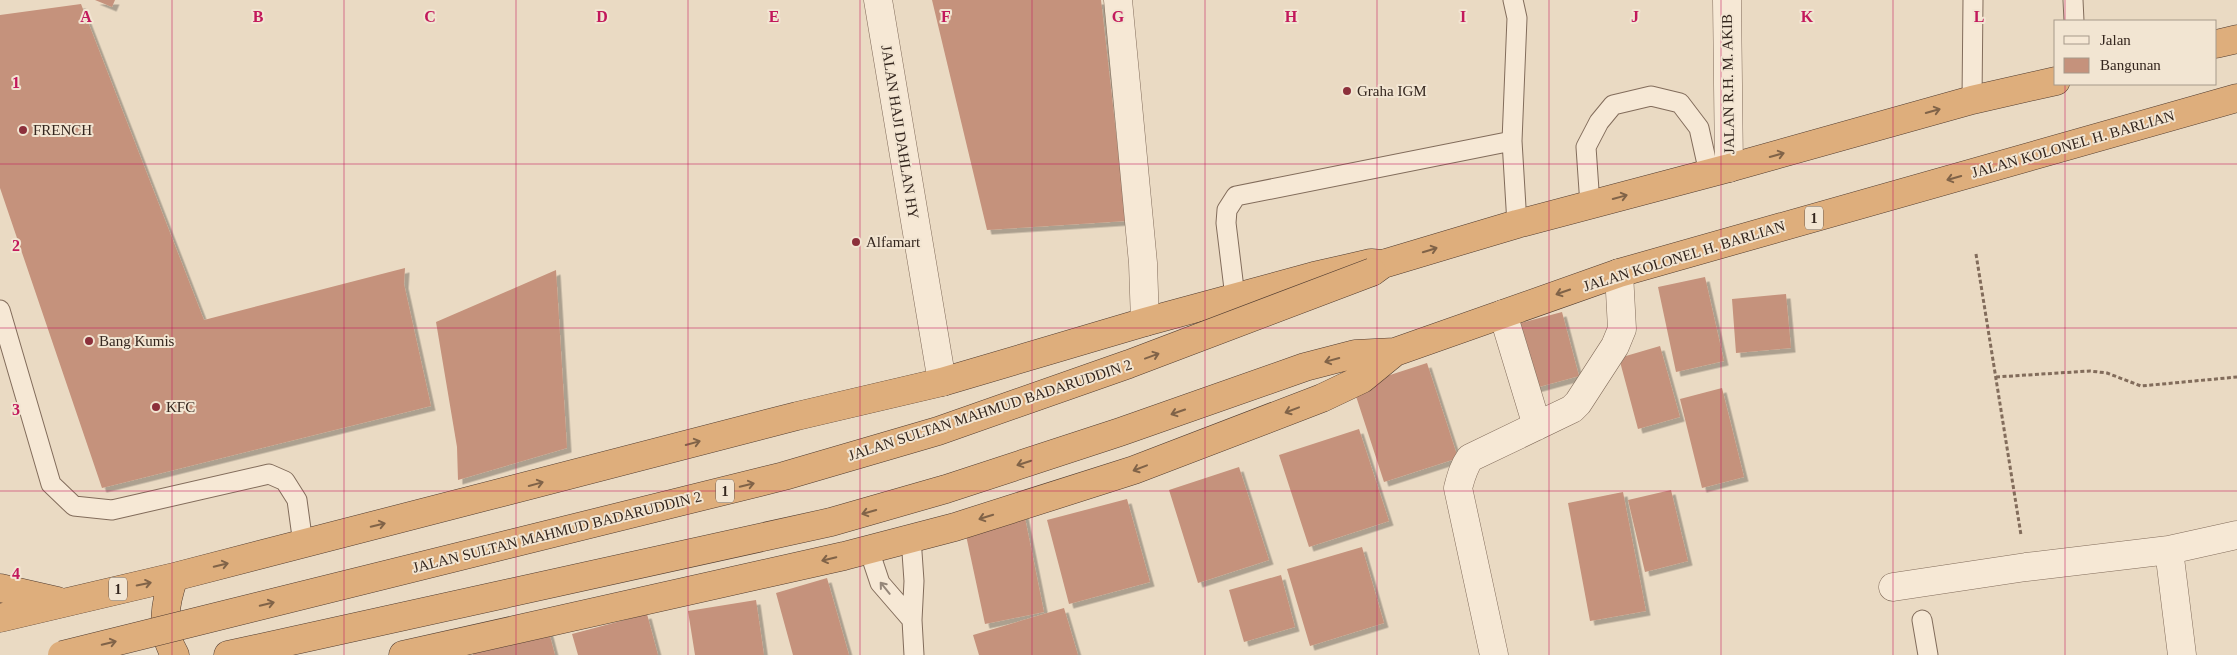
<svg xmlns="http://www.w3.org/2000/svg" width="2237" height="655" viewBox="0 0 2237 655" font-family="Georgia,serif">
<style>
.building{fill:#c5927c;filter:url(#shadow)}
.lines{fill:none;stroke-linecap:round;stroke-linejoin:round}
.service-casing{stroke:#826c5b;stroke-width:21}
.minor-casing{stroke:#826c5b;stroke-width:29}
.tertiary-casing{stroke:#826c5b;stroke-width:29}
.trunk-casing{stroke:#503b2f;stroke-width:29}
.path{stroke:#826c5b;stroke-width:3;stroke-dasharray:4 2.5;stroke-linecap:butt}
.service{stroke:#f6e8d5;stroke-width:19}
.minor{stroke:#f6e8d5;stroke-width:28}
.tertiary{stroke:#f6e8d5;stroke-width:28}
.trunk{stroke:#deae7c;stroke-width:28}
.trunk-bridge-casing{stroke:#503b2f;stroke-width:29;stroke-linecap:butt}
.trunk-bridge{stroke:#deae7c;stroke-width:28}
.oneway{stroke:#806348}
.oneway2{stroke:#95877a}
.grid{fill:none;stroke:#c2185b;stroke-width:1;stroke-opacity:0.55}
.poi-dot{fill:#8c303b;stroke:#f2e5d2;stroke-width:2}
.labels{text-anchor:middle;stroke-width:4;stroke-linejoin:round;paint-order:stroke}
.shield{fill:#f2e5d2;stroke:#6d5f54;stroke-width:1}
.shield-label{font-size:14px;font-weight:bold;fill:#34261e}
.street-label{font-size:15px;fill:#34261e;stroke:#f2e5d2}
.poi-label{font-size:15px;fill:#34261e;stroke:#f2e5d2;text-anchor:start}
.grid-label{font-size:16px;text-anchor:middle;font-weight:bold;fill:#c2185b;stroke:#f2e5d2;stroke-width:4;stroke-linejoin:round;paint-order:stroke}
</style>
<defs>
<filter id="shadow"><feDropShadow dx="4.5" dy="4.5" stdDeviation="0" flood-color="#0004"/></filter>
</defs>
<rect width="100%" height="100%" fill="#eadac3"/>
<path class="building" d="M95 0H115L112 7Z
M932 0H1101L1126 221 987 230Z
M81 4 204 320 405 268 404 284 431 406 102 488 0 188V15Z
M556 270 567 448 458 480 457 447 436 322Z
M1705 277 1724 361 1676 372 1658 287Z
M1786 294 1791 348 1736 353 1732 299Z
M1562 312 1579 376 1535 388 1517 324Z
M1660 346 1680 417 1638 429 1619 358Z
M1427 363 1458 458 1384 482 1353 387Z
M1722 388 1744 477 1702 488 1680 399Z
M1359 429 1389 521 1309 547 1279 455Z
M1239 467 1269 560 1198 583 1169 490Z
M1671 490 1688 561 1645 572 1628 500Z
M1623 492 1646 611 1590 621 1568 503Z
M1127 499 1150 582 1069 604 1047 520Z
M1024 513 1044 612 985 624 964 526Z
M1362 547 1384 623 1310 646 1287 569Z
M1281 575 1295 627 1244 642 1229 590Z
M827 578 849 655H793L776 593Z
M756 600 764 655H695L688 611Z
M1064 608 1078 655H979L973 635Z
M647 614 658 655H578L572 634Z
M547 625 555 655H473L470 646Z"/>
<g class="lines">
<g class="service-casing">
<path id="service" d="M1513 0 1517 18 1512 141 1517 224
M2073 0 2074 21
M1972 100 1973 0
M1590 205 1586 147 1599 122 1613 105 1651 96 1680 103 1699 128 1709 173
M1235 297 1226 223 1227 210 1236 196 1512 141
M0 310 51 484 74 506 112 510 269 474 285 481 297 500 303 544
M911 538 914 581 912 620 914 655
M869 550 880 583 912 620
M1922 620 1928 655"/>
</g>
<g class="minor-casing">
<path id="minor" d="M1118 0 1143 263 1145 322
M1727 0 1729 168
M1503 314 1537 426
M2169 550 2182 655
M1893 587 2026 567 2169 550 2237 535
M1494 655 1458 488C1461 477 1463 468 1470 458L1572 409 1578 403 1615 346 1622 329 1619 273"/>
</g>
<g class="tertiary-casing">
<path id="tertiary" d="M878 0 942 382"/>
</g>
<g class="trunk-casing">
<path id="trunk" d="M2216 44 2237 39
M1372 272 1383 264 1517 224 1729 168 1972 100 2056 81
M174 577C165 603 160 630 175 655
M0 588 57 601
M0 618 174 577 797 416 942 382 1145 322 1314 276 1371 263 1383 264
M228 655 831 522 946 489 1120 432 1305 367 1355 354 1395 352 1619 273 2237 98
M403 655 844 556 955 527 1134 470 1322 398 1362 379 1395 352"/>
</g>
<path class="path" d="M1976 254 2021 535
M1996 377 2090 371 2107 373 2141 386 2237 377"/>
<use href="#service" class="service"/>
<use href="#minor" class="minor"/>
<use href="#tertiary" class="tertiary"/>
<use href="#trunk" class="trunk"/>
<g class="trunk-bridge-casing">
<path id="trunk-bridge" d="M62 655 784 476 938 431 1129 364 1372 272"/>
</g>
<use href="#trunk-bridge" class="trunk-bridge"/>
</g>
<defs><path id="oneway-shaft" d="M-6 0H5M1.5-3L5.5 0L1.5 3" fill="none" stroke-width="1.6" stroke-linecap="round" stroke-linejoin="round" transform="scale(1.25)"/></defs>
<g class="oneway">
<use href="#oneway-shaft" transform="translate(1933 111) rotate(-16)"/>
<use href="#oneway-shaft" transform="translate(1777 155) rotate(-16)"/>
<use href="#oneway-shaft" transform="translate(1954 178) rotate(164)"/>
<use href="#oneway-shaft" transform="translate(1620 197) rotate(-15)"/>
<use href="#oneway-shaft" transform="translate(1430 250) rotate(-17)"/>
<use href="#oneway-shaft" transform="translate(1563 292) rotate(161)"/>
<use href="#oneway-shaft" transform="translate(1152 356) rotate(-20)"/>
<use href="#oneway-shaft" transform="translate(1332 360) rotate(165)"/>
<use href="#oneway-shaft" transform="translate(1292 410) rotate(159)"/>
<use href="#oneway-shaft" transform="translate(1178 412) rotate(161)"/>
<use href="#oneway-shaft" transform="translate(693 443) rotate(-15)"/>
<use href="#oneway-shaft" transform="translate(1024 463) rotate(162)"/>
<use href="#oneway-shaft" transform="translate(1140 468) rotate(159)"/>
<use href="#oneway-shaft" transform="translate(536 484) rotate(-15)"/>
<use href="#oneway-shaft" transform="translate(747 485) rotate(-14)"/>
<use href="#oneway-shaft" transform="translate(869 512) rotate(164)"/>
<use href="#oneway-shaft" transform="translate(986 517) rotate(163)"/>
<use href="#oneway-shaft" transform="translate(378 525) rotate(-14)"/>
<use href="#oneway-shaft" transform="translate(829 559) rotate(167)"/>
<use href="#oneway-shaft" transform="translate(221 565) rotate(-14)"/>
<use href="#oneway-shaft" transform="translate(144 584) rotate(-12)"/>
<use href="#oneway-shaft" transform="translate(267 604) rotate(-14)"/>
<use href="#oneway-shaft" transform="translate(109 643) rotate(-14)"/>
</g>
<use class="oneway2" href="#oneway-shaft" transform="translate(885 588) rotate(-129)"/>
<path class="grid" d="M172 0V655M344 0V655M516 0V655M688 0V655M860 0V655M1032 0V655M1205 0V655M1377 0V655M1549 0V655M1721 0V655M1893 0V655M2065 0V21M2065 84V655M0 164H2237M0 328H2237M0 491H2237"/>
<g class="poi-dot">
<circle cx="1347" cy="91" r="5"/>
<circle cx="23" cy="130" r="5"/>
<circle cx="856" cy="242" r="5"/>
<circle cx="89" cy="341" r="5"/>
<circle cx="156" cy="407" r="5"/>
</g>
<g class="labels">
<g class="shield">
<rect x="1805" y="206.5" width="18" height="23" rx="4"/>
<rect x="716" y="479.5" width="18" height="23" rx="4"/>
<rect x="109" y="577.5" width="18" height="23" rx="4"/>
</g>
<g class="shield-label">
<text x="1814" y="223">1</text>
<text x="725" y="496">1</text>
<text x="118" y="594">1</text>
</g>
<g class="street-label">
<text transform="translate(1728 84) rotate(-91)" y="5">JALAN R.H. M. AKIB</text>
<text transform="translate(900 132) rotate(81)" y="5">JALAN HAJI DAHLAN HY</text>
<text transform="translate(2073 144) rotate(-16)" y="5">JALAN KOLONEL H. BARLIAN</text>
<text transform="translate(1684 256) rotate(-17)" y="5">JALAN KOLONEL H. BARLIAN</text>
<text transform="translate(990 410) rotate(-18)" y="5">JALAN SULTAN MAHMUD BADARUDDIN 2</text>
<text transform="translate(557 532) rotate(-14)" y="5">JALAN SULTAN MAHMUD BADARUDDIN 2</text>
</g>
<g class="poi-label">
<text x="1357" y="96">Graha IGM</text>
<text x="33" y="135">FRENCH</text>
<text x="866" y="247">Alfamart</text>
<text x="99" y="346">Bang Kumis</text>
<text x="166" y="412">KFC</text>
</g>
</g>
<g class="grid-label">
<text x="86" y="22">A</text>
<text x="258" y="22">B</text>
<text x="430" y="22">C</text>
<text x="602" y="22">D</text>
<text x="774" y="22">E</text>
<text x="946" y="22">F</text>
<text x="1118" y="22">G</text>
<text x="1291" y="22">H</text>
<text x="1463" y="22">I</text>
<text x="1635" y="22">J</text>
<text x="1807" y="22">K</text>
<text x="1979" y="22">L</text>
<text x="16" y="88">1</text>
<text x="16" y="251">2</text>
<text x="16" y="415">3</text>
<text x="16" y="579">4</text>
</g>
<rect x="2054" y="20" width="162" height="65" fill="#f2e5d2" stroke="#a6998a"/>
<rect x="2064" y="36" width="25" height="8" fill="#f6e8d5" stroke="#a6998a"/>
<text x="2100" y="45" font-size="15" fill="#34261e">Jalan</text>
<rect x="2064" y="58" width="25" height="15" fill="#c5927c" stroke="#a6998a"/>
<text x="2100" y="70" font-size="15" fill="#34261e">Bangunan</text>
</svg>
